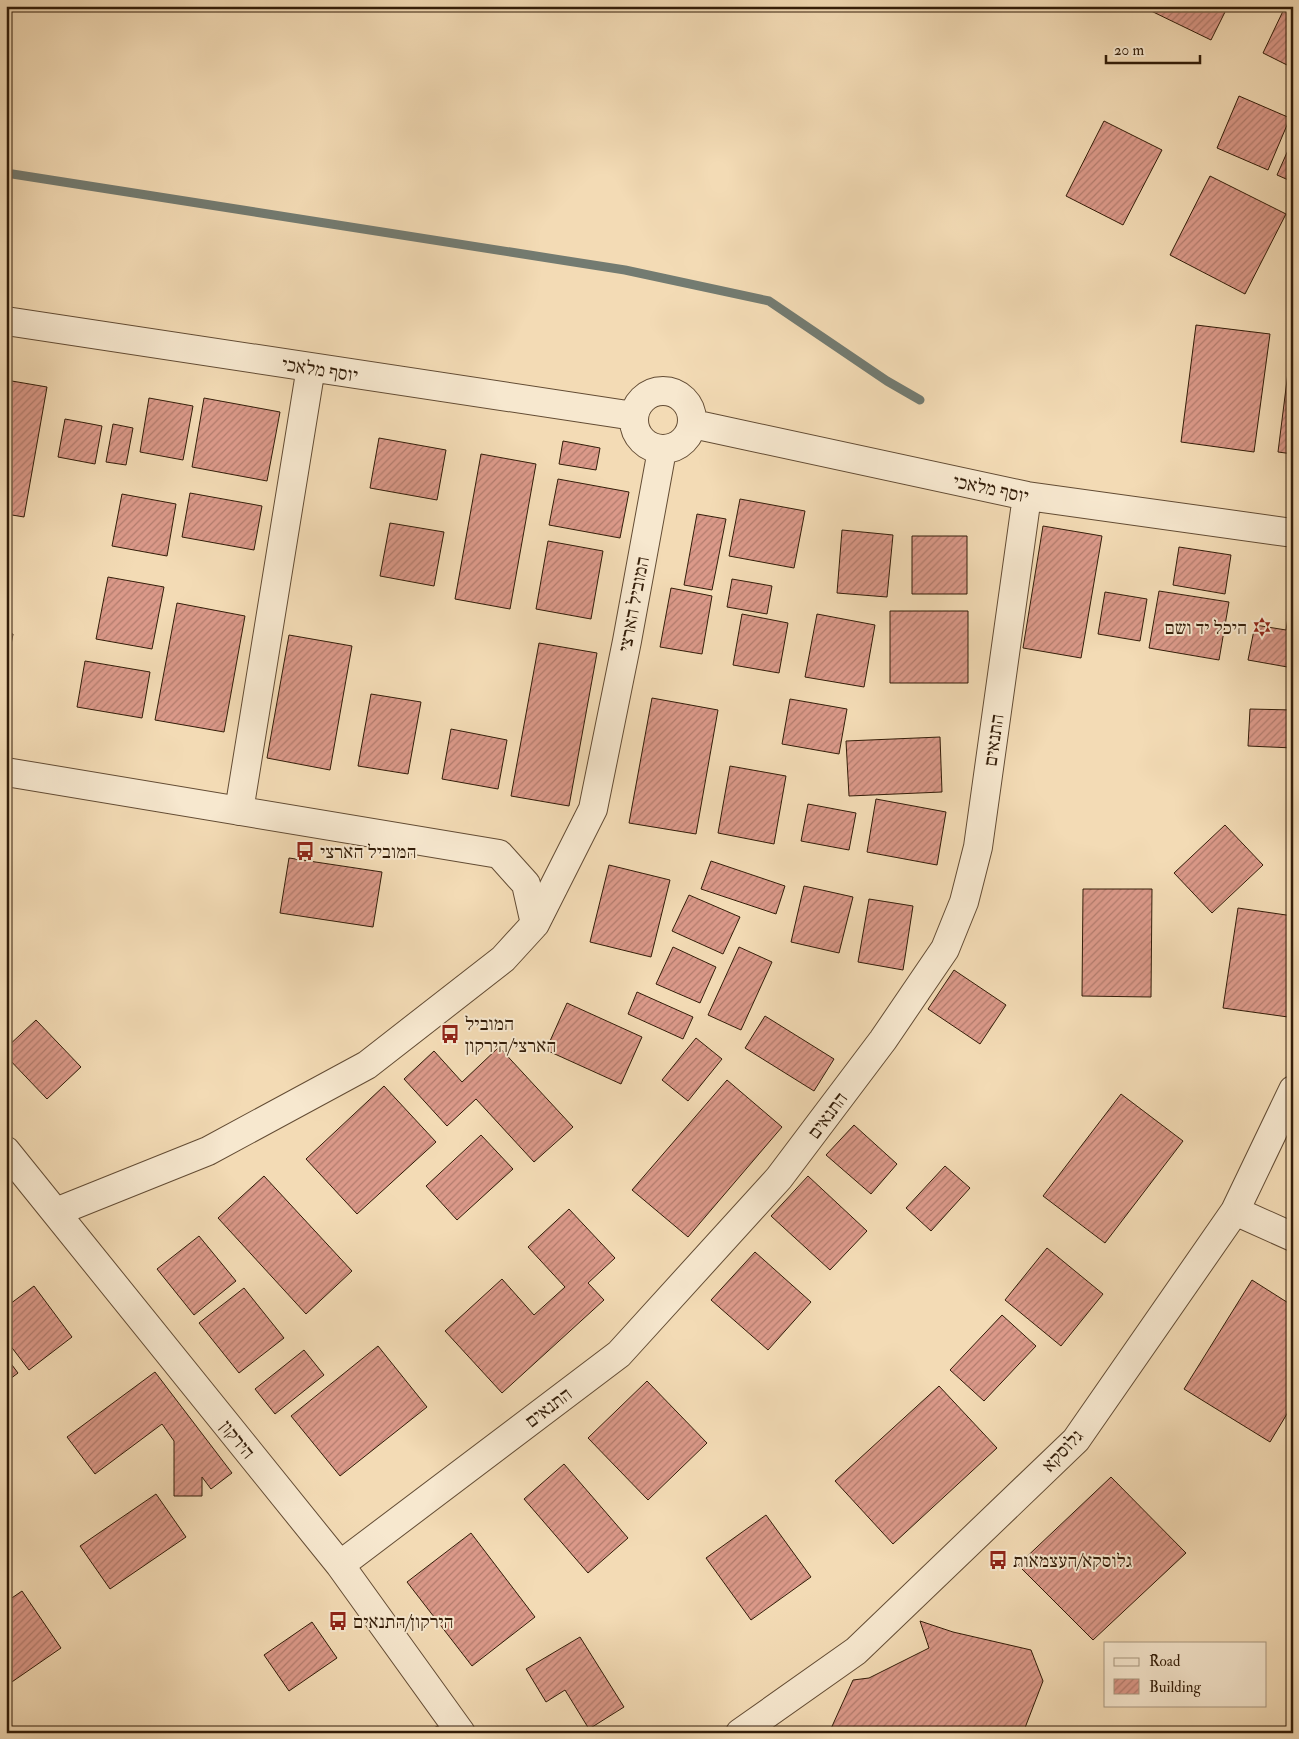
<svg xmlns="http://www.w3.org/2000/svg" width="1299" height="1739" viewBox="0 0 1299 1739" font-family="'IM FELL Double Pica','Frank Ruhl Libre',serif">
<style>
.lines{fill:none;stroke-linecap:round;stroke-linejoin:round}
.stream{stroke:#737b71;stroke-width:9}
.building{fill:url(#building-hatch);stroke:#331d09}
.minor-casing{stroke:#634c34;stroke-width:30}
.minor{stroke:#f7e8cf;stroke-width:28}
.labels{text-anchor:middle;stroke-width:4;stroke-linejoin:round;paint-order:stroke}
.street-label{font-size:19px;fill:#331d09;stroke:#f7e8cf}
.poi-label{font-size:19px;fill:#331d09;stroke:#f7e8cf;text-anchor:start}
</style>
<defs>
<pattern id="building-hatch" width="6" height="6" patternUnits="userSpaceOnUse" patternTransform="scale(1.25)"><rect width="6" height="6" fill="#db9989"/><path d="M-1 1l2-2M0 6l6-6M5 7l2-2" fill="none" stroke="#b27c6e"/></pattern>
</defs>
<rect width="100%" height="100%" fill="#f3dbb5"/>
<filter id="stains"><feTurbulence type="fractalNoise" baseFrequency=".004" numOctaves="4"/><feColorMatrix values="0 0 0 0 .2 0 0 0 0 .09 0 0 0 0 .02 0 0 0 .5 -.17"/></filter>
<radialGradient id="worn" r=".72"><stop offset=".6" stop-color="#630" stop-opacity="0"/><stop offset="1" stop-color="#630" stop-opacity=".3"/></radialGradient>
<g class="lines">
<path class="stream" d="M6 173 625 270 769 301 887 381 920 400"/>
</g>
<path class="building" d="M1149 6H1228L1211 40 1147 9Z
M1284 9 1293 13V68L1263 53Z
M1239 96 1290 118 1268 170 1217 148Z
M1104 121 1162 150 1123 225 1066 196Z
M1293 139V182L1277 175Z
M1210 176 1286 214 1245 294 1170 255Z
M1196 325 1270 334 1254 452 1181 442Z
M1289 364 1293 365V454L1278 452Z
M6 380 47 387 24 517 6 514Z
M149 398 193 406 183 460 140 452Z
M204 398 280 412 267 481 192 467Z
M65 419 102 426 95 464 58 457Z
M113 424 133 428 126 465 106 462Z
M379 438 446 450 437 500 370 488Z
M563 441 600 448 596 470 559 464Z
M481 454 536 464 510 609 455 599Z
M558 479 629 492 620 538 549 525Z
M190 493 262 506 254 550 182 537Z
M122 494 176 504 167 556 112 546Z
M740 499 805 511 794 568 729 556Z
M697 514 726 519 712 590 684 585Z
M390 523 444 532 434 586 380 576Z
M1043 526 1102 536 1081 658 1023 648Z
M842 530 893 535 887 597 837 593Z
M912 536H967V594H912Z
M548 541 603 551 591 619 536 609Z
M1179 547 1231 555 1225 594 1173 585Z
M108 577 164 587 152 649 96 639Z
M732 579 772 586 767 614 727 607Z
M671 588 712 596 702 654 660 647Z
M1159 591 1229 602 1219 660 1149 648Z
M1105 592 1147 599 1140 641 1098 634Z
M1292 592 1293 668 1248 660 1255 625 1286 630Z
M177 603 245 616 224 732 155 720Z
M890 611H968V683H890Z
M742 614 788 623 779 673 733 665Z
M817 614 875 625 864 687 805 677Z
M6 633 13 634 6 672Z
M289 635 352 646 330 770 267 758Z
M539 643 597 653 569 806 511 796Z
M85 661 150 672 142 718 77 707Z
M371 694 421 702 408 774 358 766Z
M652 698 718 710 696 834 629 823Z
M790 699 847 709 839 754 782 744Z
M1250 709 1293 710V748L1248 746Z
M451 729 507 740 498 789 442 779Z
M940 737 942 792 849 796 846 741Z
M730 766 786 776 774 844 718 833Z
M876 799 946 812 937 865 867 852Z
M808 804 856 813 849 850 801 841Z
M1225 825 1263 865 1212 913 1174 873Z
M289 858 382 872 373 927 280 913Z
M711 861 785 886 776 914 701 889Z
M609 865 670 880 651 957 590 942Z
M804 886 853 897 839 953 791 942Z
M1083 889H1152L1151 997 1082 996Z
M689 895 740 917 723 954 672 931Z
M869 899 913 906 903 970 858 962Z
M1238 908 1293 916V986L1288 1017 1223 1008Z
M673 947 716 967 700 1003 656 984Z
M739 947 772 962 741 1030 708 1015Z
M954 970 1006 1005 980 1044 928 1009Z
M637 992 693 1017 683 1039 628 1014Z
M567 1003 642 1037 621 1084 546 1050Z
M765 1016 834 1059 814 1091 745 1048Z
M36 1020 81 1067 47 1099 6 1056V1048Z
M696 1038 722 1059 688 1101 662 1080Z
M499 1047 573 1127 534 1162 476 1099 447 1126 404 1079 434 1051 462 1082Z
M727 1080 782 1127 688 1237 632 1190Z
M384 1086 436 1142 357 1214 306 1159Z
M1121 1094 1183 1141 1105 1243 1043 1196Z
M854 1125 897 1164 871 1194 826 1155Z
M481 1135 513 1169 457 1220 426 1186Z
M945 1166 970 1188 931 1231 906 1208Z
M264 1176 352 1271 306 1314 218 1218Z
M808 1176 867 1231 830 1270 771 1216Z
M569 1209 615 1258 588 1283 604 1300 502 1393 445 1331 502 1279 534 1315 565 1287 528 1247Z
M199 1236 236 1281 194 1315 157 1269Z
M1047 1248 1103 1294 1061 1346 1005 1300Z
M755 1252 811 1302 768 1350 711 1300Z
M1252 1280 1293 1306V1404L1270 1442 1184 1389Z
M34 1286 72 1337 29 1370 6 1340V1307Z
M244 1288 284 1338 239 1373 199 1323Z
M1002 1315 1036 1346 984 1401 950 1370Z
M378 1346 427 1407 340 1476 291 1416Z
M304 1350 324 1375 275 1414 255 1389Z
M6 1357 18 1373 6 1382Z
M155 1372 232 1473 211 1489 202 1477V1496H174V1441L162 1424 95 1474 67 1437Z
M647 1381 707 1443 648 1500 588 1438Z
M939 1386 997 1448 893 1544 835 1481Z
M564 1464 628 1538 588 1573 524 1499Z
M1111 1477 1186 1553 1093 1640 1018 1565Z
M156 1494 186 1537 110 1589 80 1546Z
M766 1515 811 1577 751 1620 706 1558Z
M471 1533 535 1617 472 1666 407 1582Z
M22 1591 61 1648 6 1686V1602Z
M920 1621 953 1632 1031 1650 1043 1681 1023 1733H829L853 1680 869 1678 929 1648Z
M312 1622 337 1658 289 1691 264 1655Z
M580 1637 624 1707 589 1729 565 1690 546 1702 526 1669Z
M438 1726 440 1733H422Z"/>
<g class="lines">
<g class="minor-casing">
<path id="minor" d="M6 321 634 416
M634 420a29 29 0 1 1 58 0a29 29 0 1 1-58 0Z
M693 424 1027 496 1293 533
M6 772 499 854 526 884 535 924
M239 811 311 367
M6 1151 340 1565 461 1733
M1235 1211 1293 1237
M56 1212 208 1151 367 1065 503 959 535 924 593 809 627 641 662 450
M340 1565 619 1354 779 1178 883 1040 945 949 964 902 978 847 1027 496
M740 1733 856 1651 1076 1440 1235 1211 1293 1090"/>
</g>
<use href="#minor" class="minor"/>
</g>
<defs>
<g id="synagogue-bare" transform="scale(1.5)"><path d="M0-6.5L5.6 3.2H-5.6ZM0 6.5L5.6-3.2H-5.6Z" fill="#8f2418" stroke="#f7e8cf" stroke-width="2.5" paint-order="stroke"/></g>
<g id="bus-bare" transform="scale(1.5)"><path d="M-5-6H5V4H4V6H2V4H-2V6H-4V4H-5ZM-3.5-4V0h7V-4ZM-3.5 1.2v1.5H-2V1.2ZM2 1.2v1.5H3.5V1.2Z" fill="#8f2418" stroke="#f7e8cf" stroke-width="2.5" paint-order="stroke"/></g>
</defs>
<g fill-rule="evenodd">
<use href="#synagogue-bare" x="1262" y="627"/>
<use href="#bus-bare" x="305" y="851"/>
<use href="#bus-bare" x="450" y="1034"/>
<use href="#bus-bare" x="998" y="1560"/>
<use href="#bus-bare" x="338" y="1621"/>
</g>
<g class="labels">
<g class="street-label">
<text transform="translate(320 369) rotate(9)" y="7">יוסף מלאכי</text>
<text transform="translate(991 488) rotate(12)" y="7">יוסף מלאכי</text>
<text transform="translate(633 604) rotate(-79)" y="7">המוביל הארצי</text>
<text transform="translate(993 740) rotate(-82)" y="7">התנאים</text>
<text transform="translate(827 1115) rotate(-53)" y="7">התנאים</text>
<text transform="translate(548 1407) rotate(-37)" y="7">התנאים</text>
<text transform="translate(238 1439) rotate(51)" y="7">הירקון</text>
<text transform="translate(1062 1450) rotate(-47)" y="7">גלוסקא</text>
</g>
<g class="poi-label">
<text x="1247" y="634" text-anchor="end">היכל יד ושם</text>
<text x="320" y="858">המוביל הארצי</text>
<text x="465" y="1030">המוביל<tspan x="465" dy="22">הארצי/הירקון</tspan></text>
<text x="1013" y="1567">גלוסקא/העצמאות</text>
<text x="353" y="1628">הירקון/התנאים</text>
</g>
</g>
<rect width="1299" height="1739" fill="none" stroke="#f3dbb5" stroke-width="25"/>
<rect x="8" y="8" width="1284" height="1724" fill="none" stroke="#331d09" stroke-width="2.5"/>
<rect x="12" y="12" width="1274" height="1714" fill="none" stroke="#331d09"/>
<rect x="1104" y="1642" width="162" height="65" fill="#f7e8cf" stroke="#a99780"/>
<rect x="1114" y="1658" width="25" height="8" fill="#f7e8cf" stroke="#a99780"/>
<text x="1149" y="1666" font-size="15" fill="#331d09">Road</text>
<rect x="1114" y="1679" width="25" height="15" fill="url(#building-hatch)" stroke="#a99780"/>
<text x="1149" y="1692" font-size="15" fill="#331d09">Building</text>
<path d="M1106 55v8h94v-8" fill="none" stroke="#331d09" stroke-width="2.5"/>
<text x="1114" y="55" font-size="15" fill="#331d09" stroke="#f7e8cf" stroke-width="4" paint-order="stroke">20 m</text>
<rect width="100%" height="100%" filter="url(#stains)"/>
<rect width="100%" height="100%" fill="url(#worn)"/>
</svg>
